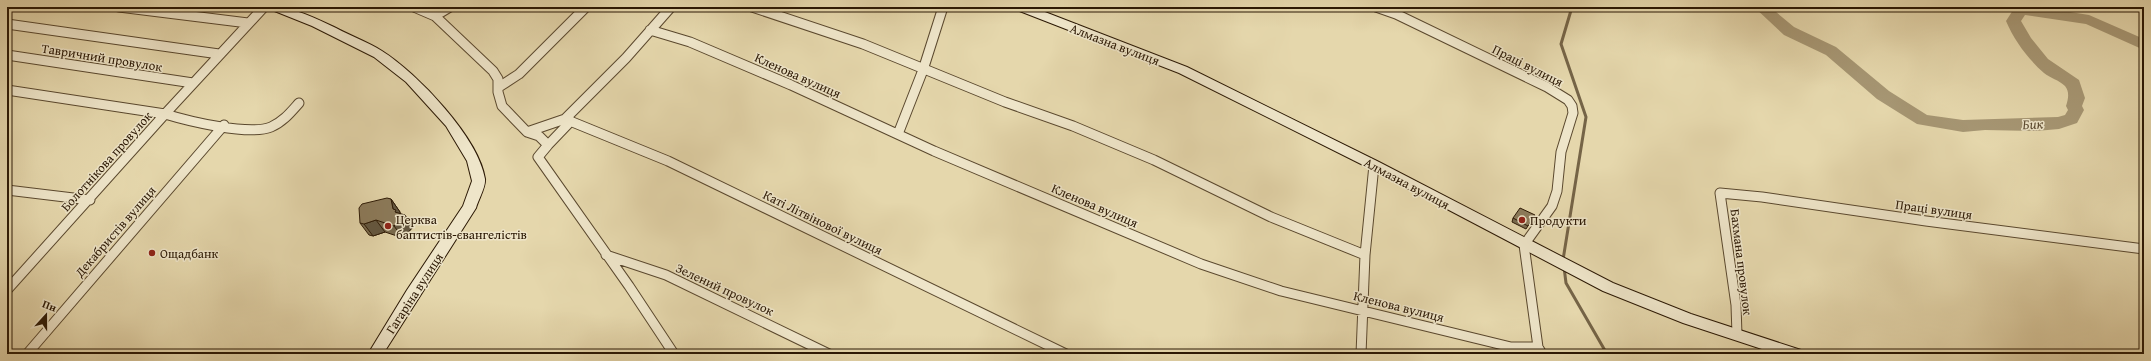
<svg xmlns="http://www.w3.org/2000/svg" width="2151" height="361" viewBox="0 0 2151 361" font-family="'Gentium Book Plus',serif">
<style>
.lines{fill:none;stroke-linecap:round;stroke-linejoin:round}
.stream{stroke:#756447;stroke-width:3}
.river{fill:#a69673;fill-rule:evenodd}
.street-casing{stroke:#5a482e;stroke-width:11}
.secondary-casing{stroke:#2b1804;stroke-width:2}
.street{stroke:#eee5c9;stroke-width:9}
.secondary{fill:#eee5c9;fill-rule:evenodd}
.wall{fill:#786a4e;stroke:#2b1804}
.shaded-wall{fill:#625640;stroke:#2b1804}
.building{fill:#8c7b5b;stroke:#2b1804}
.poi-dot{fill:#8f2418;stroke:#eee5c9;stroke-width:1.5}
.labels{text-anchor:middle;stroke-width:3;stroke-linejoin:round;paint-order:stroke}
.street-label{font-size:13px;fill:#2b1804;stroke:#eee5c9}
.poi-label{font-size:13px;fill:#2b1804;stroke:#eee5c9;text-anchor:start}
.water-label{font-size:14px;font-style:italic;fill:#5c4a30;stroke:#eee5c9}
</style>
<rect width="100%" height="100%" fill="#e5d7ac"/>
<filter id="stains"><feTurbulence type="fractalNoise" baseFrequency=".005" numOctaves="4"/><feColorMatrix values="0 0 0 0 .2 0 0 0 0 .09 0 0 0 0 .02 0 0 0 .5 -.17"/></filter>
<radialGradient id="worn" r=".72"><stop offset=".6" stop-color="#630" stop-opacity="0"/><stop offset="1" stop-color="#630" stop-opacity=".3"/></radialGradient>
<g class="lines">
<path class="stream" d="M1563 260 1586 117 1561 44 1572 7
M1564 267 1566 283 1607 354"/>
<path class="river" d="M1754 7H1770L1794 27 1836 47 1889 91 1927 115 1963 120 2058 117 2065 115 2068 110 2066 106C2068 100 2070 92 2065 86 2059 80 2050 78 2044 73 2028 59 2014 40 2006 21L2015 7H2039L2089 15 2144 39V50L2086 24 2025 15 2021 21 2031 38 2048 59 2079 80 2085 98 2082 106 2084 110 2077 123 2059 129 2036 131 1985 130 1963 132 1917 124 1877 99 1826 55 1784 35Z"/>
<g class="street-casing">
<path id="street" d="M119 7 248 23
M264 7 165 114C188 121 249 136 271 127 283 122 291 112 299 103
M414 7 435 16 493 71 498 79V92L502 106 527 132 539 136 548 145 538 157 629 286 674 354
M752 7 863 44 1005 102 1073 126 1154 160 1271 217 1365 255
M1376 7 1396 14 1547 87 1568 100 1572 106 1573 113 1561 152 1557 191 1552 206 1524 245 1538 347
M435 16 450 7
M7 24 219 54
M650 30 690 42 791 85 934 151 1201 264 1281 291 1511 347H1538L1542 354
M7 55 193 83
M499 87 519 74 586 7
M7 90 165 114 7 290
M565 119 668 161 1066 354
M527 132 565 119 626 58 671 7
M898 134 923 70 943 7
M548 145 571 121
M7 190 90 200
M606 255 666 275 829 354
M1737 335 1736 305 1720 193 1762 197 1926 221 2144 249
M27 354 224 125
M1361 354 1365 255 1374 165"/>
</g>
<g class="secondary-casing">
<path id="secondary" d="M270 7C294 7 315 18 336 28 351 36 368 42 382 51 417 73 479 138 485 179 486 187 478 200 476 208L383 354H368L407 290 463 206 472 181 467 161 446 126 406 82 374 57 312 26 272 10Z
M1015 7H1032L1187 67 1379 162 1613 283 1691 314 1801 350 1803 354H1777L1683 323 1603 291 1369 168 1179 73 1017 10Z"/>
</g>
<use href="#street" class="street"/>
<use href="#secondary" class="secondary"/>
</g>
<path class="wall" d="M391 199 400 212V213L413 227 403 238 385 232 373 236 369 235 360 223Z
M1513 218H1533L1526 229 1512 222Z"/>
<path class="shaded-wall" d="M391 199 400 212V216L405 215 413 227 403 238 394 226 393 209Z
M376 220 385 232 373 236 364 224Z"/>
<path class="building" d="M387 198 391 199 393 209 396 210 395 212 405 215 394 226 376 220 364 224 360 223 359 208 362 204Z
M1520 208 1535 215 1528 226 1513 218Z"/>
<g class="poi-dot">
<circle cx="1522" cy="220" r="4"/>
<circle cx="388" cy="226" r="4"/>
<circle cx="152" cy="253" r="4"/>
</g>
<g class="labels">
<g class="street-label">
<text transform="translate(1115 44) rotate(21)" y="5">Алмазна вулиця</text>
<text transform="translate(102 57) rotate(9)" y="5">Тавричний провулок</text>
<text transform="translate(1528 65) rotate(27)" y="5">Праці вулиця</text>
<text transform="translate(798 75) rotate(24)" y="5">Кленова вулиця</text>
<text transform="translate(106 161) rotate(-48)" y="5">Болотнікова провулок</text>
<text transform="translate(1407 183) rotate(28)" y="5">Алмазна вулиця</text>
<text transform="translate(1095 205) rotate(23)" y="5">Кленова вулиця</text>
<text transform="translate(1934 209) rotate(8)" y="5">Праці вулиця</text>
<text transform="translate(823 222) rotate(26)" y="5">Каті Літвінової вулиця</text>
<text transform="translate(115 231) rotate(-49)" y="5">Декабристів вулиця</text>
<text transform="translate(1742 262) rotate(83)" y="5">Бахмана провулок</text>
<text transform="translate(725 289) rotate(25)" y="5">Зелений провулок</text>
<text transform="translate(414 293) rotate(-57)" y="5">Гагаріна вулиця</text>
<text transform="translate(1399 306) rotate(14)" y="5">Кленова вулиця</text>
</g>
<g class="poi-label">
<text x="396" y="224">Церква<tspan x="396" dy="15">баптистів-євангелістів</tspan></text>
<text x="1530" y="225">Продукти</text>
<text x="160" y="258">Ощадбанк</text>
</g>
<g class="water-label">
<text transform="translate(2033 124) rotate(-2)" y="5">Бик</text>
</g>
</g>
<rect width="2151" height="361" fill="none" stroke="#e5d7ac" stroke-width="24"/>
<rect x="8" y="8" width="2135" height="345" fill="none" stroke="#2b1804" stroke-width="2"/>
<rect x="12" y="12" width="2127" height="337" fill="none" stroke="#2b1804"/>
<g transform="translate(46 315) rotate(21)" stroke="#eee5c9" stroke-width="3" paint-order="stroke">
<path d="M0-3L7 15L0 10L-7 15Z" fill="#2b1804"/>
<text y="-6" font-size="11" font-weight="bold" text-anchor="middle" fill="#2b1804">Пн</text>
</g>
<rect width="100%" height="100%" filter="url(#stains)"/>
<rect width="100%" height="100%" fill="url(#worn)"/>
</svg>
